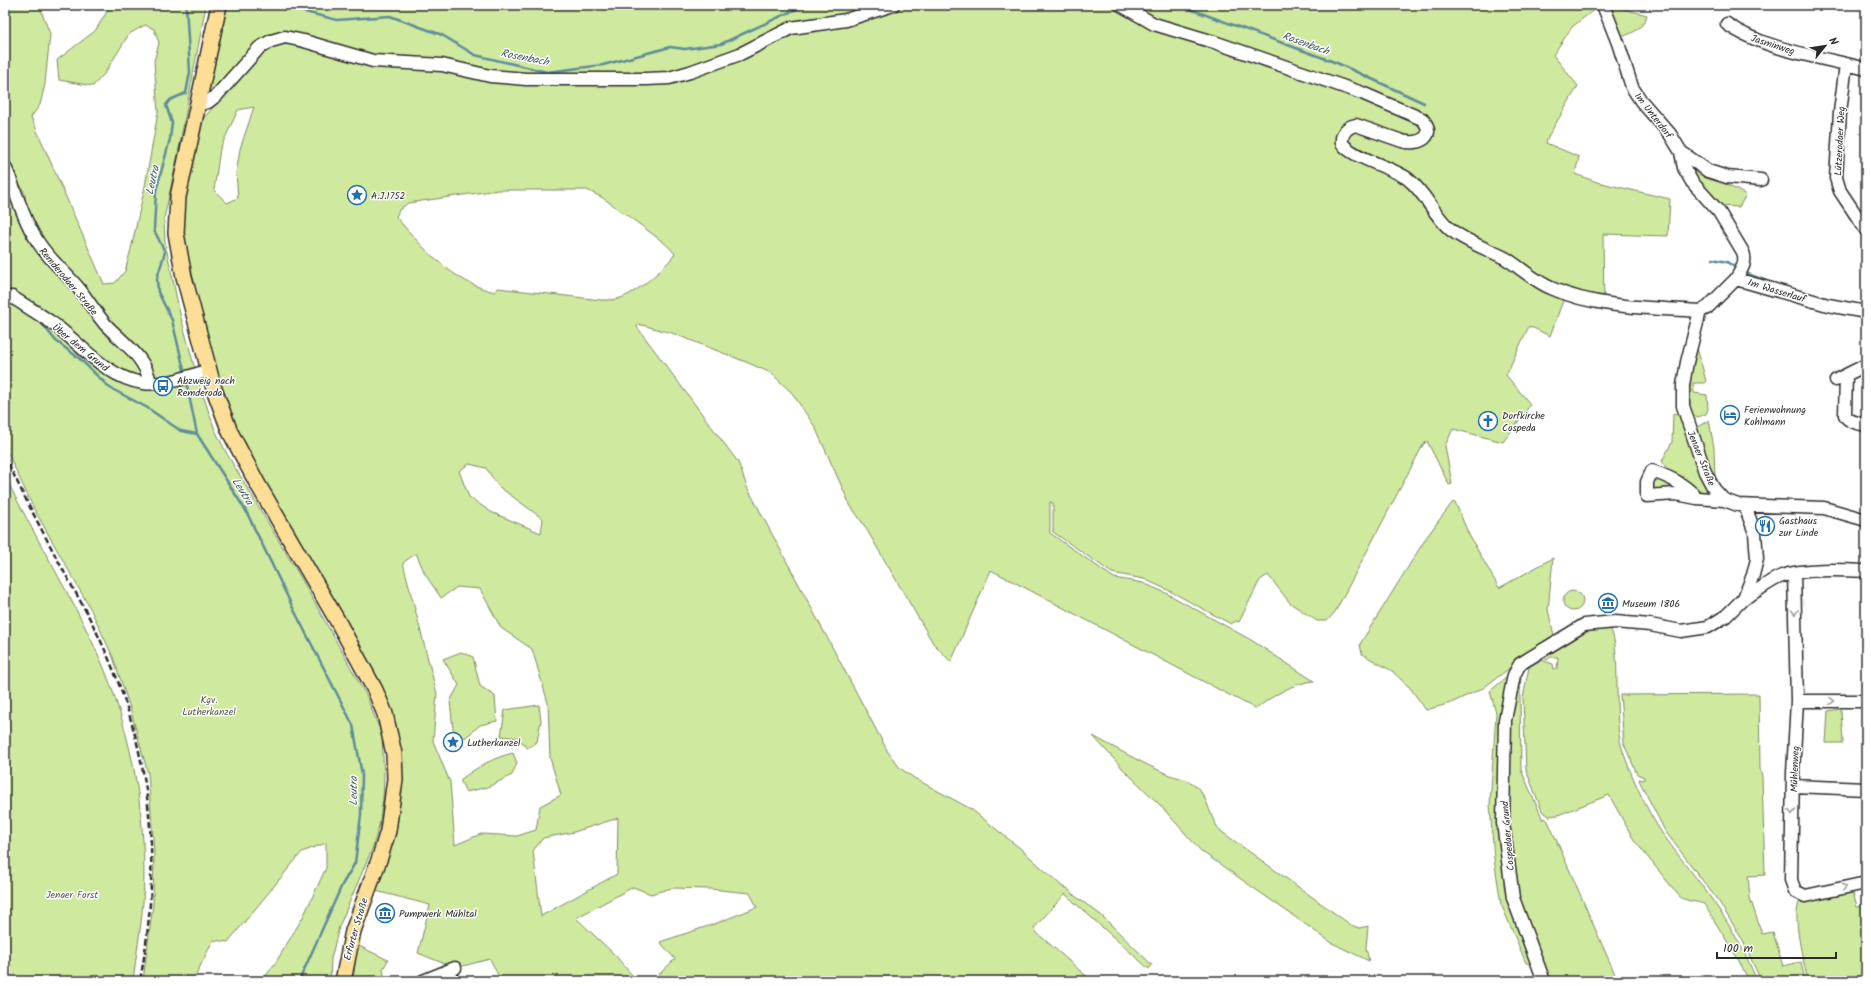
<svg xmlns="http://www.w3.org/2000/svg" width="1871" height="986" viewBox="0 0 1871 986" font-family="Kalam,sans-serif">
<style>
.green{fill:#cfe99f;stroke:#7d8a65;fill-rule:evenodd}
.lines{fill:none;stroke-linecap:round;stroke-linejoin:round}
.stream{stroke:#5e8c97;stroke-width:2.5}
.minor-casing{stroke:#2b2b2b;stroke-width:15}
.major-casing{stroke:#2b2b2b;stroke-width:18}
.minor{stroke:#fff;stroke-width:12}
.major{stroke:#fcde96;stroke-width:15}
.rail{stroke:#2b2b2b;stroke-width:2.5;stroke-dasharray:6 3;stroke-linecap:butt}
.oneway{stroke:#a0a0a0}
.labels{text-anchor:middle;stroke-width:3;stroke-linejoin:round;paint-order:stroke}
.street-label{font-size:10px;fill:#2b2b2b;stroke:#fff}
.poi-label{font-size:10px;fill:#2b2b2b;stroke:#fff;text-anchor:start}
.park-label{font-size:10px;fill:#545a48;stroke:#fff}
.water-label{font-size:11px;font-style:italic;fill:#445b61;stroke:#fff}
</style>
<rect width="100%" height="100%" fill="#fff"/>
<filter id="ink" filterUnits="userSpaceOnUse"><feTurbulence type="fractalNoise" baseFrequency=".025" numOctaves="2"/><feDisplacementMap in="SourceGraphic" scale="8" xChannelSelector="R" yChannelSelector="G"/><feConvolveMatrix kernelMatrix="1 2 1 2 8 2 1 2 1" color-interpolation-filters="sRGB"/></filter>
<g filter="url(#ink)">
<path class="green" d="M5 5H39L50 34 45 84 40 105 31 117 104 284 115 283 125 271 131 249 145 186 158 112 154 61 159 43 154 29 145 25 129 34 105 73 93 86 59 80 57 60 95 31 111 5H206L178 154 164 219 165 242 180 314 195 369 160 379 152 375 64 272 26 214 25 194 21 186 5 164Z
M222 5H1600L1572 27 1553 55 1578 86 1549 135 1546 143 1579 157 1575 174 1597 182 1670 199 1668 236 1603 234 1604 307 1564 298 1550 336 1529 326 1506 375 1530 404 1525 413 1503 442 1453 429 1445 446 1452 484 1449 485 1427 441 1423 445 1335 612 1327 621H1317L1290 603 1268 575 1260 580 1239 622 1236 621 1231 624 1168 590 1144 579 1112 573 1053 532V503L1050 502V533L1114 578 1143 583 1166 593 1251 640 1314 681C1293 683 1272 696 1256 709L991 570 951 662 950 661 933 643 864 525 850 505 815 427 792 393 771 373 746 362 672 333 638 324 637 327 738 462 747 487 888 752 900 768 914 778 971 809 1021 849 1063 887 1067 888 1075 896 1101 915 1152 965 1149 969 1065 894 1034 928 1037 933 1092 981H652L675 959 660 942 717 923 757 907 750 893 710 889 672 888 651 894 633 887 576 918 615 955 637 981H501L490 959 455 968 418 953 430 905 372 890 384 852 394 732 243 442 227 404 215 368 183 247 182 197 202 120 225 93 206 99ZM254 107 240 149 236 173 238 198 227 203 214 190 220 149 238 110ZM498 190H587L603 198 639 224 667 245 675 254C664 269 635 295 617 299 612 300 606 300 601 300L498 288 495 292C453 283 423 248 396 217L399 210 408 203ZM469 464 486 468 498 486 543 519 541 533 491 512 469 497 459 471ZM416 553 425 574 441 598 457 587 480 589 501 628 532 649 548 703 550 758 561 795 540 806 536 830 517 836 481 834 455 845 450 782 433 741 437 694 403 563ZM618 818 617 874 541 916 533 851 543 838 574 832Z
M1608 5 1647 15C1644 27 1635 32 1624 36L1621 35Z
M1691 165 1746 195 1739 207 1719 206 1702 188 1688 166Z
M5 171 28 229 124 343 145 378 117 371 57 318 36 303 26 298 5 294Z
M5 302C28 305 99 366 121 382L197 378 215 430 227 454 301 578 366 695 382 735 384 777 383 799 379 826 372 849 339 927 331 959 330 981H262L276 962 303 917 326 868V843L302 852 228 942 213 940 193 981H143L153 904 154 851 148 774 130 708 113 657 91 610 34 509 5 447Z
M1696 344 1706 381 1704 383H1693L1694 393 1707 395 1708 409 1706 414 1698 417 1690 414C1679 394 1690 364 1696 344Z
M1673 413 1682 415 1711 493 1706 497 1670 474 1662 461 1672 442Z
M1709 420 1714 448 1715 477H1712L1694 429Z
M5 476C35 539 73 597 101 661 133 736 148 822 143 903 141 929 136 955 133 981H5Z
M1656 478 1684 488 1655 491 1652 489V481Z
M1455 502 1469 535 1499 588 1553 558 1548 610 1554 635 1483 688 1451 703 1426 710 1411 689 1392 671 1362 654 1360 644 1428 535 1452 503Z
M1563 601a10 10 0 1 1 20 0a10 10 0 1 1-20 0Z
M1610 628C1622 648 1613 717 1621 745 1629 772 1647 811 1662 833 1679 858 1699 879 1715 904 1732 928 1746 954 1757 981H1749L1738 959 1704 904C1695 901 1687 902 1679 896L1634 840 1609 795 1558 815 1549 816 1542 811 1526 770 1523 698 1530 662 1536 658 1553 664 1554 669H1557L1558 657H1551L1547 660 1540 655 1583 629Z
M461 652 473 657 480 686 495 696 497 721 480 725 465 738 453 729 450 701 459 685 443 659Z
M1519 675 1521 678 1520 697 1521 770 1543 820 1545 818 1548 821 1618 981H1547L1516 898 1507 823 1509 704Z
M1507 677 1503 702 1501 824 1534 964 1526 963 1501 904 1494 859 1490 805 1496 713 1490 691Z
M1759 694 1760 769 1762 777 1765 875 1748 876 1750 898 1762 934 1773 932 1783 966 1801 962 1805 981H1761L1742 939 1719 902 1665 831 1640 782 1639 779 1644 780V777L1637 774 1624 744 1620 695Z
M539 705 541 720 537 742 527 748 518 738 501 736 505 710Z
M1841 709 1843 743H1826L1828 711Z
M1093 736C1117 749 1142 763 1167 774 1177 778 1187 778 1195 785 1210 798 1209 821 1222 832L1351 925 1359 928 1368 926 1366 948 1369 961 1332 943 1201 851 1160 805 1124 770Z
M513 753 517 763 512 775 488 787 466 792 460 780C477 767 492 758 513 753Z
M1852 889 1857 906 1866 905V981H1808C1804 963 1791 916 1800 900Z
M357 945 388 960 383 969 385 981H353Z"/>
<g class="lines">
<path class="stream" d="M290 5 301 11 337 20 390 16 442 35 475 55 547 72 603 65 670 47 685 49 721 44 805 5
M1179 5 1337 63 1424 103
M1713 259 1727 262 1737 269
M1743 272 1774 284
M39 320 56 341 80 359 110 388 146 407 181 431 197 434
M185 374 172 320 158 292 157 278 165 252 154 230 156 191 170 139 172 123 166 105 170 100 186 93 190 72 186 5
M186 381 197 434 246 511 294 610 353 725 362 775 361 815 355 863 342 885 299 981"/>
<g class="minor-casing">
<path id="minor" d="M1121 5 1154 24 1214 42 1362 93 1422 119C1438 136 1419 146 1402 141L1356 125C1346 127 1341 134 1342 143 1350 157 1392 167 1408 179 1426 193 1434 216 1451 230 1467 242 1487 249 1505 258 1520 267 1534 281 1551 288 1595 308 1652 308 1700 311
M1603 5 1618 43 1632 87 1641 101 1670 134 1681 152 1684 168 1692 182 1719 212 1743 252C1747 263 1741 270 1736 279
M1727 24C1761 49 1825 58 1866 69
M1846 64 1840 112 1836 178 1840 191 1866 230
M198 104 208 102 217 95 259 48 271 41 285 37 304 41 373 61 442 65 490 76 526 79H646L669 78 690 72 740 54 791 28 846 20 893 5
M1681 152 1708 171 1727 177 1761 180
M5 167C17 193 23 221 40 245 51 261 67 274 80 290 88 301 96 313 105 324 122 342 146 357 150 383
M5 297H12C26 306 41 315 55 325 83 346 107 378 143 383 165 386 188 377 209 370
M1700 311 1687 362 1683 385V406L1705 472 1714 489 1724 500 1738 505 1824 508 1866 520
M1700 311 1707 308 1736 279 1828 305 1866 312
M1846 375 1845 415C1848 422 1858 423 1866 425
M1836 380 1866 365
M1697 498 1676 494 1647 496V482L1652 471C1670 477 1684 484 1697 498L1724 500
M1794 573 1797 701 1793 773 1791 880 1795 891 1805 896 1866 883
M1744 598C1758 592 1768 581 1782 576 1804 568 1842 570 1866 571
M1797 701H1866
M1793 786 1866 789
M423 981 455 968
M1544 981 1513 898 1503 823 1505 720 1514 675 1520 664 1584 625 1615 622 1650 625 1681 631 1708 627 1726 616 1744 598 1753 575 1757 559 1755 533 1745 506"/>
</g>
<g class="major-casing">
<path id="major" d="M219 5 178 197 176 233 184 277 214 389 230 432 257 483 337 620 375 690 385 714 394 754 395 779 388 831 380 857 353 931 343 981"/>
</g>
<use href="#minor" class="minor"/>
<use href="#major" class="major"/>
<path class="rail" d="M5 456C20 489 37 521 54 553 68 580 84 606 97 633 152 746 163 858 140 981"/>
</g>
<defs><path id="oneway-chevron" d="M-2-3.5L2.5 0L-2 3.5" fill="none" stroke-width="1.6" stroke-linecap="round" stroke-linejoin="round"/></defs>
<g class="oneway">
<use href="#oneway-chevron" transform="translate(1795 612) rotate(88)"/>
<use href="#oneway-chevron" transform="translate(1832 701) rotate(1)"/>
<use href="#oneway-chevron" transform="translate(1792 812) rotate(91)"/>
<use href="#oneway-chevron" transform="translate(1844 887) rotate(-12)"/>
</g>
</g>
<defs>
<g id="sight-ring" transform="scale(1)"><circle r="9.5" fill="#fff" stroke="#1f6fb2" stroke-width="1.5"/><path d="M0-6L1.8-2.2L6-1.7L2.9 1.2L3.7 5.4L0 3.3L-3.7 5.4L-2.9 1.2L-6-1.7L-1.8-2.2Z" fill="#1f6fb2"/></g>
<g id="bus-ring" transform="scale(1)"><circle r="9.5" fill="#fff" stroke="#1f6fb2" stroke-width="1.5"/><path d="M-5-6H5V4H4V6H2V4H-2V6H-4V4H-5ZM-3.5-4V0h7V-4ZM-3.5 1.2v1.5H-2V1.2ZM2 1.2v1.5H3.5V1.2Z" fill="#1f6fb2"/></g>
<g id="hotel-ring" transform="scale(1)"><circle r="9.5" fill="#fff" stroke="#1f6fb2" stroke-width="1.5"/><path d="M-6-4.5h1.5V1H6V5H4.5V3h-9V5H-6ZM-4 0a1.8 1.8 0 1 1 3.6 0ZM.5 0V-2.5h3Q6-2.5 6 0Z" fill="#1f6fb2"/></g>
<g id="church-ring" transform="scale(1)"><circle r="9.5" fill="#fff" stroke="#1f6fb2" stroke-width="1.5"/><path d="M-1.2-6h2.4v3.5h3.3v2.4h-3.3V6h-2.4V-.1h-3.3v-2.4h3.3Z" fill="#1f6fb2"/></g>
<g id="restaurant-ring" transform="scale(1)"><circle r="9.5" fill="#fff" stroke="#1f6fb2" stroke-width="1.5"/><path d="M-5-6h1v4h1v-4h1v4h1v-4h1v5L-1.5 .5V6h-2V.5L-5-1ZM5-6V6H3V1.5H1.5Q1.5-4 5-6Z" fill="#1f6fb2"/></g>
<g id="museum-ring" transform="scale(1)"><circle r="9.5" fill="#fff" stroke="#1f6fb2" stroke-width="1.5"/><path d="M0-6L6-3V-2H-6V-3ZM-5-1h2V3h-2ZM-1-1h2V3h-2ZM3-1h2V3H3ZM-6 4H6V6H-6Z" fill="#1f6fb2"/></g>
</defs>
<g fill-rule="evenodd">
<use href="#sight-ring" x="357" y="195"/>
<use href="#bus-ring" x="163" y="386"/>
<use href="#hotel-ring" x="1730" y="415"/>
<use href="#church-ring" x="1488" y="421"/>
<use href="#restaurant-ring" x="1765" y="526"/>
<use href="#museum-ring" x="1608" y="603"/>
<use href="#sight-ring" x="453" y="742"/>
<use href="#museum-ring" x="385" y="913"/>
</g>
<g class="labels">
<g class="street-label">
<text transform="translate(1773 44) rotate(18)" y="4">Jasminweg</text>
<text transform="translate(1654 115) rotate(52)" y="4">Im Unterdorf</text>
<text transform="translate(1839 141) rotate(-87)" y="4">Lützerodaer Weg</text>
<text transform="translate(69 281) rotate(50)" y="4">Remderodaer Straße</text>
<text transform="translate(1777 290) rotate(17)" y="4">Im Wasserlauf</text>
<text transform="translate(81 347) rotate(39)" y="4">Über dem Grund</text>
<text transform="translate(1702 458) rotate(68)" y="4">Jenaer Straße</text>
<text transform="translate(1794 769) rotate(-88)" y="4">Mühlenweg</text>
<text transform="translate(1507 836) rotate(-95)" y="4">Cospedaer Grund</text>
<text transform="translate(355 929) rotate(-74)" y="4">Erfurter Straße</text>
</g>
<g class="poi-label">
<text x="371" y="199">A.J.1752</text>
<text x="177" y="384">Abzweig nach<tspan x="177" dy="12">Remderoda</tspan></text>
<text x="1744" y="413">Ferienwohnung<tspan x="1744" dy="12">Kohlmann</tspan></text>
<text x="1502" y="419">Dorfkirche<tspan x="1502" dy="12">Cospeda</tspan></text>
<text x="1779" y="524">Gasthaus<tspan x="1779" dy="12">zur Linde</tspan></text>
<text x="1622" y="607">Museum 1806</text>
<text x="467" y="746">Lutherkanzel</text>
<text x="399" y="917">Pumpwerk Mühltal</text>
</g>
<g class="park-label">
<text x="209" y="703">Kgv.<tspan x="209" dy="12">Lutherkanzel</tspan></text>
<text x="72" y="898">Jenaer Forst</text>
</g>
<g class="water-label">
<text transform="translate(1306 43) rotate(20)" y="4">Rosenbach</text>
<text transform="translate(525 57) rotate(11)" y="4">Rosenbach</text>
<text transform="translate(152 180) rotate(-78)" y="4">Leutra</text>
<text transform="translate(243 491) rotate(58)" y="4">Leutra</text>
<text transform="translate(353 791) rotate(-90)" y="4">Leutra</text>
</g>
</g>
<rect width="1871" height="986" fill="none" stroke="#fff" stroke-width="20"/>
<rect x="10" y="10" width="1851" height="966" fill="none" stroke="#2b2b2b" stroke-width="1.5" filter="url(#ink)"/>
<g transform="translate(1825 46) rotate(60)" stroke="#ffffff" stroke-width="3" paint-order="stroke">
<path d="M0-3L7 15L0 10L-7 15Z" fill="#2b2b2b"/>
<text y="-6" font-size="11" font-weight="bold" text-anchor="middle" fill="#2b2b2b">N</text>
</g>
<path d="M1717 952v6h119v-6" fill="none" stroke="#2b2b2b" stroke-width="2"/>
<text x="1723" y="952" font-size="12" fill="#2b2b2b" stroke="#ffffff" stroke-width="3" paint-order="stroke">100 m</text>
</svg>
